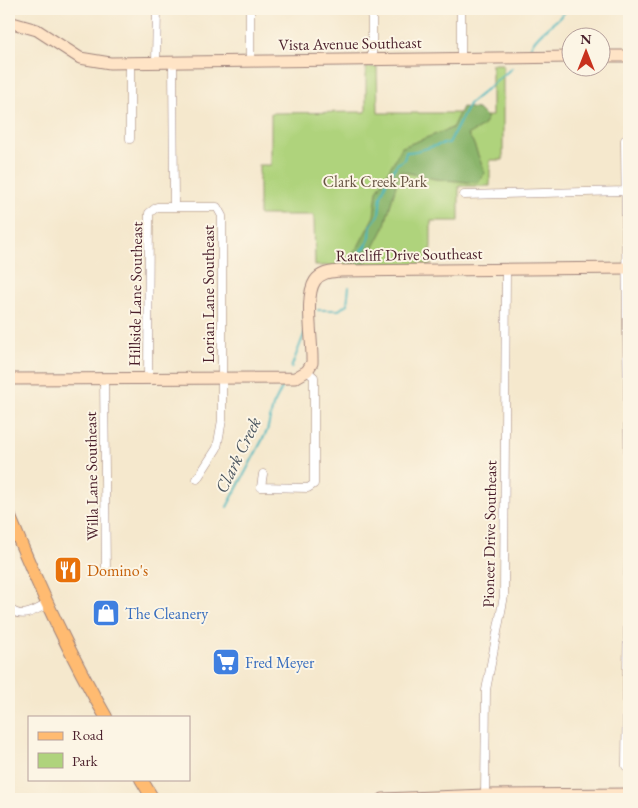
<svg xmlns="http://www.w3.org/2000/svg" width="638" height="808" viewBox="0 0 638 808" font-family="'EB Garamond',serif">
<style>
.green{fill:#afd37c;stroke:#7c7954}
.forest{fill:#8bb56c;stroke:#6a6a4c}
.lines{fill:none;stroke-linecap:round;stroke-linejoin:round}
.stream{stroke:#47b7bf;stroke-width:2}
.street-casing{stroke:#a0847c;stroke-width:9}
.secondary-casing{stroke:#a0847c;stroke-width:13}
.primary-casing{stroke:#a0847c;stroke-width:14}
.street{stroke:#fff;stroke-width:8}
.secondary{stroke:#ffe4c6;stroke-width:11}
.primary{stroke:#ffbb71;stroke-width:12}
.labels{text-anchor:middle;stroke-width:4;stroke-linejoin:round;paint-order:stroke}
.street-label{font-size:16px;fill:#4a1f2b;stroke:#fcf5e5}
.park-label{font-size:16px;fill:#685543;stroke:#fcf5e5}
.food-label{font-size:16px;fill:#c56008;stroke:#fcf5e5;text-anchor:start}
.shop-label{font-size:16px;fill:#366cbe;stroke:#fcf5e5;text-anchor:start}
.water-label{font-size:18px;font-style:italic;fill:#49545f;stroke:#fcf5e5}
</style>
<rect width="100%" height="100%" fill="#fcf5e5"/>
<filter id="ink" filterUnits="userSpaceOnUse"><feTurbulence type="fractalNoise" baseFrequency=".02" numOctaves="2"/><feDisplacementMap in="SourceGraphic" scale="10" xChannelSelector="R" yChannelSelector="G"/><feConvolveMatrix kernelMatrix="1 2 1 2 8 2 1 2 1" color-interpolation-filters="sRGB"/></filter>
<filter id="wash" filterUnits="userSpaceOnUse"><feTurbulence type="fractalNoise" baseFrequency=".0096" numOctaves="4" result="noise"/><feDisplacementMap in="SourceGraphic" scale="20" xChannelSelector="R" yChannelSelector="G"/><feGaussianBlur stdDeviation="1.12" result="paint"/><feColorMatrix in="noise" values="0 0 0 0 0 0 0 0 0 0 0 0 0 0 0 0 0 1.4 0 .05"/><feComposite in="paint" operator="in"/></filter>
<g filter="url(#wash)">
<rect width="100%" height="100%" fill="#f5e8cd"/>
<path class="green" d="M492 64H503V160H490V186H459V221H431V265L315 266 314 215H259V165H271V113L366 112V67H377L378 113H462V116H492Z"/>
<path class="forest" d="M462 107 478 109 487 118 483 126 468 135 473 142 485 173 477 183 435 179 400 171 384 228 363 268H347L349 259 359 245 374 216 377 191 402 147 452 128Z"/>
<g class="lines">
<path class="stream" d="M531 46C539 30 558 23 567 9
M353 260 366 246 370 237 371 225 379 215 381 196 387 181 397 164 404 160 406 152C418 153 435 144 449 143L469 104 512 68
M318 310H339L347 304 349 287
M291 368 305 332 304 317
M227 507 267 431 273 406 283 386"/>
</g>
</g>
<g filter="url(#ink)">
<g class="lines">
<g class="street-casing">
<path id="street" d="M461 58V9
M372 59V9
M250 61V9
M156 62 157 9
M173 62 174 205
M130 63V139
M625 140 629 517 626 766
M464 195 626 191
M104 379 106 572
M148 379 149 213 157 207H217L222 216V420L217 448 197 479
M263 474 261 487 308 488 314 484V377L307 371
M9 608C21 620 34 611 47 604
M485 797 486 690 504 596 506 269"/>
</g>
<g class="secondary-casing">
<path id="secondary" d="M9 22 37 30 80 58 110 63 570 57
M600 56H629
M9 379 295 378 307 371 312 363C313 342 304 297 315 281 321 272 331 272 340 271L629 268
M383 799 485 795 629 794"/>
</g>
<g class="primary-casing">
<path id="primary" d="M9 515C37 584 68 652 106 717
M141 779 153 799"/>
</g>
<use href="#street" class="street"/>
<use href="#secondary" class="secondary"/>
<use href="#primary" class="primary"/>
</g>
</g>
<defs>
<g id="restaurant-square" transform="scale(1.4375)"><rect x="-9" y="-9" width="18" height="18" rx="4" fill="#e8710a" stroke="#fcf5e5"/><path d="M-5-6h1v4h1v-4h1v4h1v-4h1v5L-1.5 .5V6h-2V.5L-5-1ZM5-6V6H3V1.5H1.5Q1.5-4 5-6Z" fill="#fff"/></g>
<g id="shop-square" transform="scale(1.4375)"><rect x="-9" y="-9" width="18" height="18" rx="4" fill="#3f7fe0" stroke="#fcf5e5"/><path d="M-5-2.5h2.3a2.7 3.5 0 0 1 5.4 0H5L5.5 6h-11ZM-1.5-2.5h3a1.5 2.3 0 0 0-3 0Z" fill="#fff"/></g>
<g id="supermarket-square" transform="scale(1.4375)"><rect x="-9" y="-9" width="18" height="18" rx="4" fill="#3f7fe0" stroke="#fcf5e5"/><path d="M-6-5.5h2.5l.6 2H6L4.5 2H-2.5L-4.4-4H-6ZM-1.5 3.2a1.3 1.3 0 1 0 .1 0ZM3 3.2a1.3 1.3 0 1 0 .1 0Z" fill="#fff"/></g>
</defs>
<g fill-rule="evenodd">
<use href="#restaurant-square" x="68" y="570"/>
<use href="#shop-square" x="106" y="613"/>
<use href="#supermarket-square" x="226" y="662"/>
</g>
<g class="labels">
<g class="street-label">
<text transform="translate(350 43) rotate(-1)" y="6">Vista Avenue Southeast</text>
<text transform="translate(409 254) rotate(-1)" y="6">Ratcliff Drive Southeast</text>
<text transform="translate(135 294) rotate(-89)" y="6">Hillside Lane Southeast</text>
<text transform="translate(208 294) rotate(-90)" y="6">Lorian Lane Southeast</text>
<text transform="translate(91 476) rotate(-91)" y="6">Willa Lane Southeast</text>
<text transform="translate(489 534) rotate(-89)" y="6">Pioneer Drive Southeast</text>
</g>
<g class="park-label">
<text x="375" y="187">Clark Creek Park</text>
</g>
<g class="food-label">
<text x="87" y="576">Domino's</text>
</g>
<g class="shop-label">
<text x="125" y="619">The Cleanery</text>
<text x="245" y="668">Fred Meyer</text>
</g>
<g class="water-label">
<text transform="translate(238 455) rotate(-64)" y="6">Clark Creek</text>
</g>
</g>
<rect width="638" height="808" fill="none" stroke="#fcf5e5" stroke-width="30"/>
<rect x="28" y="716" width="162" height="65" fill="#fcf5e5" stroke="#b59f9b"/>
<rect x="38" y="732" width="25" height="8" fill="#ffbb71" stroke="#b59f9b"/>
<text x="72" y="740" font-size="15" fill="#4a1f2b">Road</text>
<rect x="38" y="753" width="25" height="15" fill="#afd37c" stroke="#b59f9b"/>
<text x="72" y="766" font-size="15" fill="#4a1f2b">Park</text>
<g transform="translate(586 52)"><circle r="24" fill="#fcf5e5" stroke="#b59f9b"/>
<path d="M0-4L9 19L0 12L-9 19Z" fill="#c8321e"/>
<text y="-8" font-size="14" font-weight="bold" text-anchor="middle" fill="#4a1f2b">N</text>
</g>
</svg>
